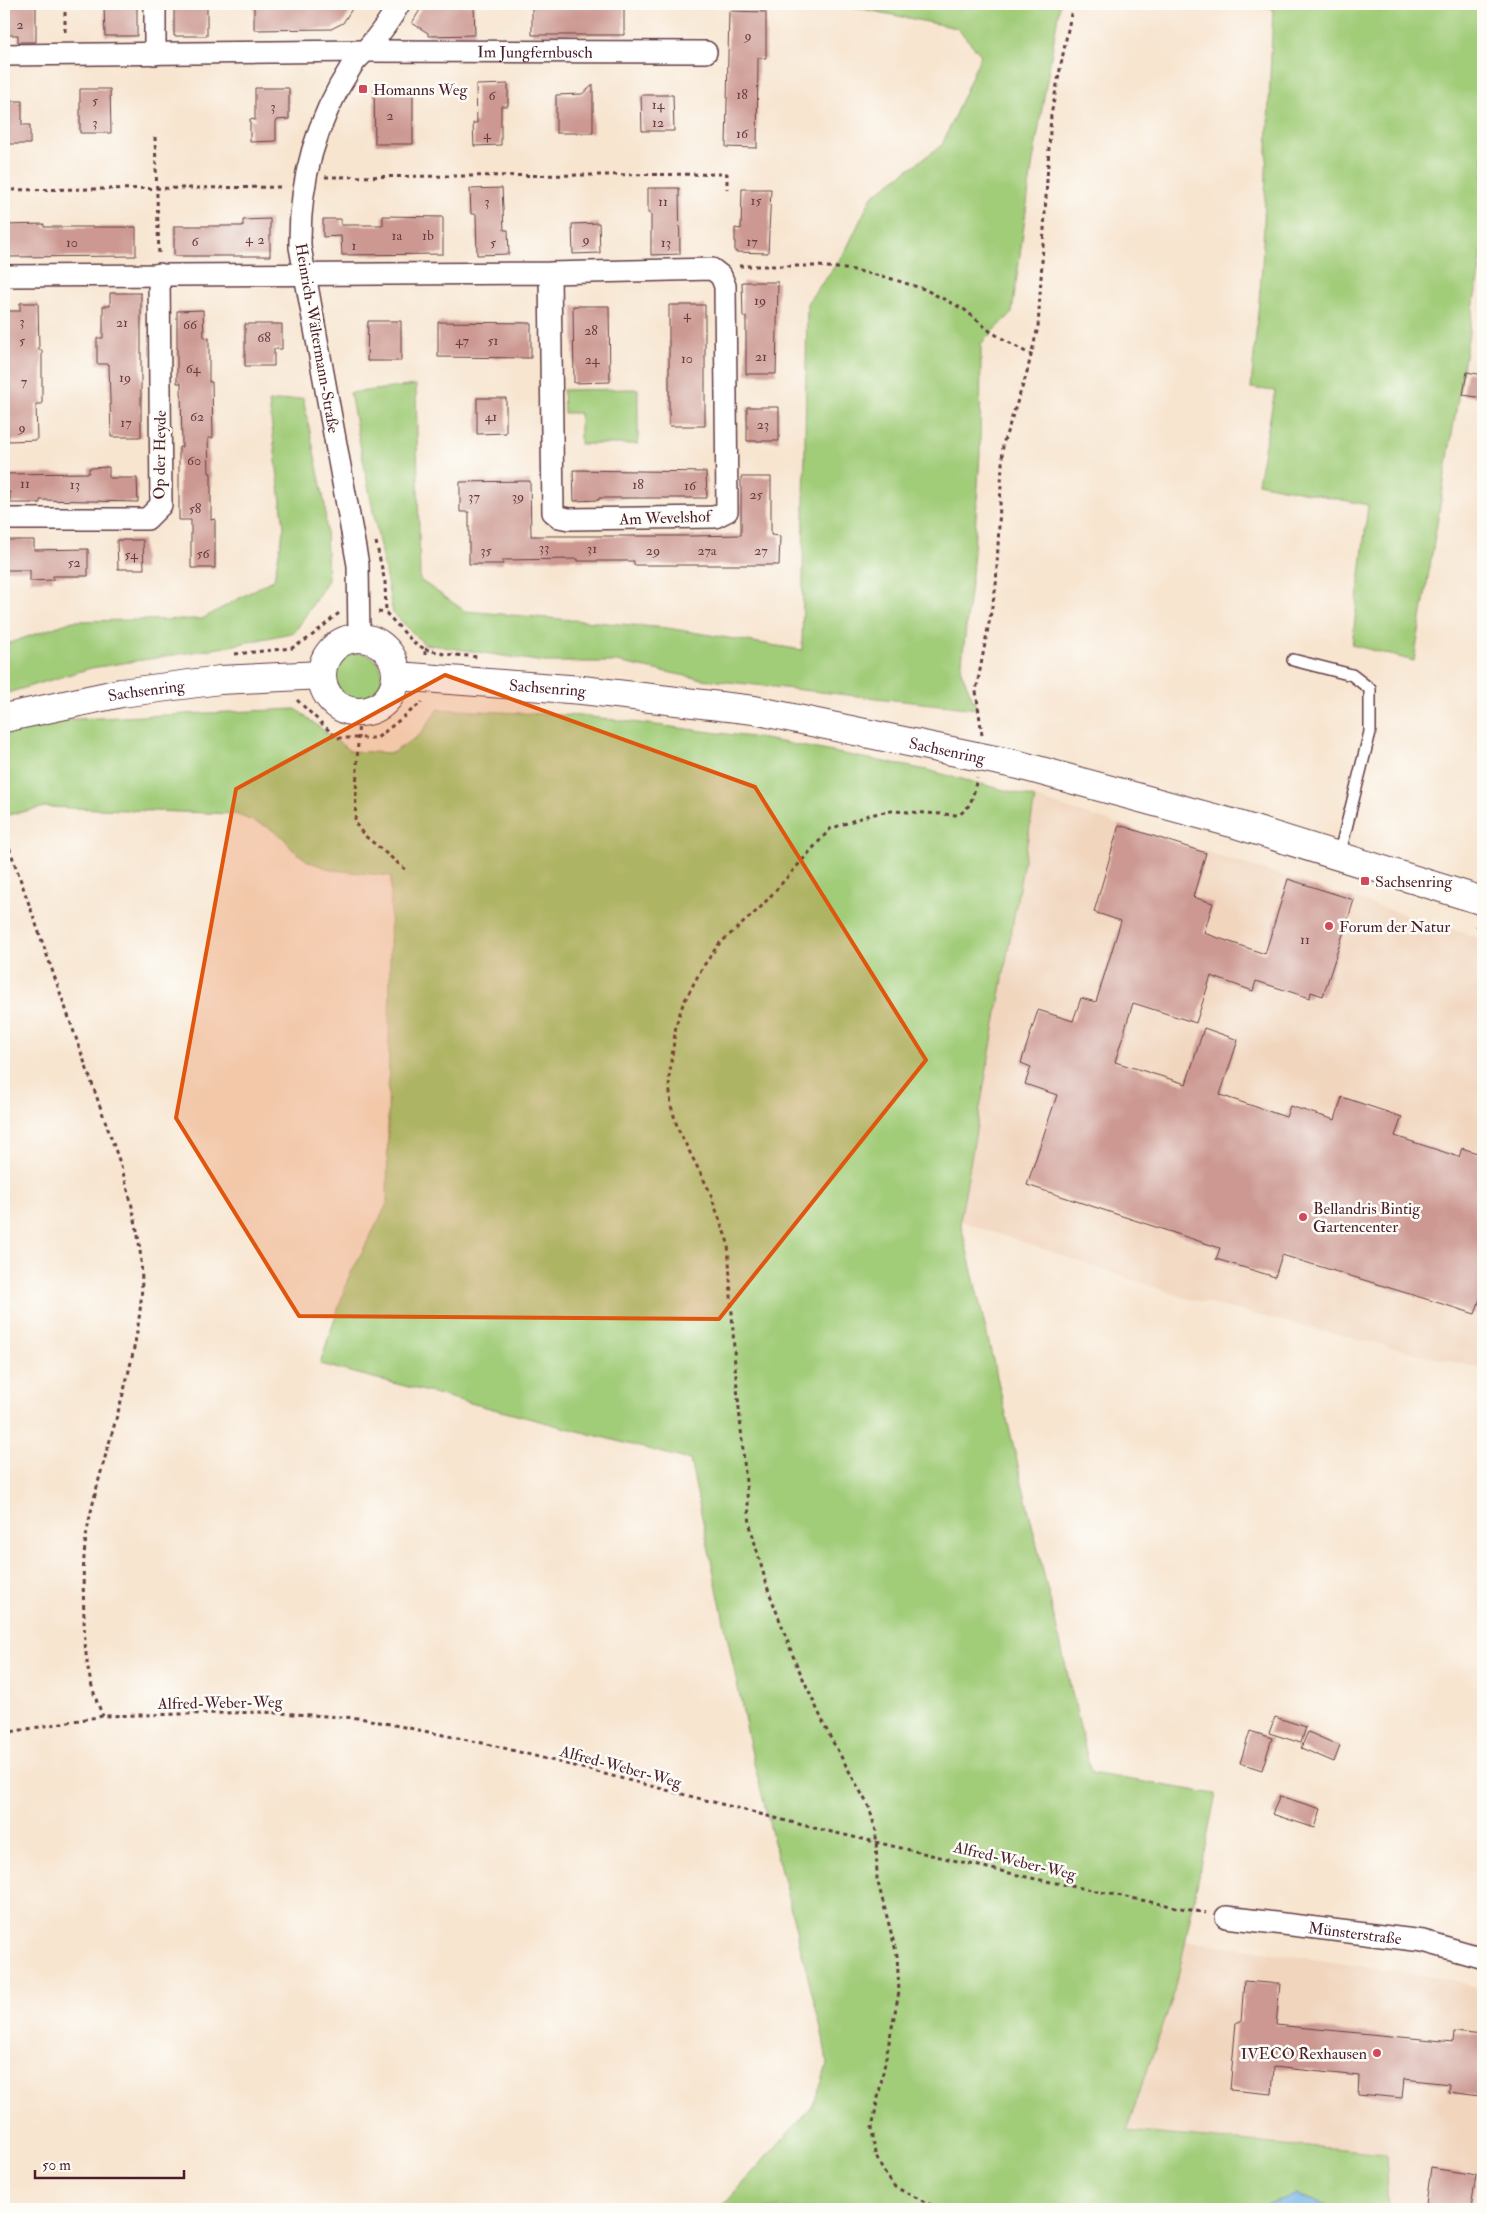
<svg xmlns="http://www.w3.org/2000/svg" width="1487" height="2213" viewBox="0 0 1487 2213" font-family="'IM FELL Double Pica',serif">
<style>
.built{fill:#f1d5bd}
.green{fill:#a1cc78;stroke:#767652}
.water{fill:#75b5e9;stroke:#606a8a}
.building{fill:#cc9891}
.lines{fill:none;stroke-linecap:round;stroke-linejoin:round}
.service-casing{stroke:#643d44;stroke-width:14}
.minor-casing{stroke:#643d44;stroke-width:24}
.tertiary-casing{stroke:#643d44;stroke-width:30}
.path{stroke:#643d44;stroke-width:3;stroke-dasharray:4 4;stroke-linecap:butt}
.service{stroke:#fff;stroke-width:11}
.minor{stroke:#fff;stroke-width:21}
.tertiary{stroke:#fff;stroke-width:28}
.marked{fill:#e0560e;fill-opacity:0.2;stroke:#e0560e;stroke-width:4;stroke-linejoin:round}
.poi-dot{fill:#d1495b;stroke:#fdfcf7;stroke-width:2}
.labels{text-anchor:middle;stroke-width:5;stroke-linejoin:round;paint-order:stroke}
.number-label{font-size:14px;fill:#6a3d44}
.street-label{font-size:16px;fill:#4a1f2b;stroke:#fdfcf7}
.poi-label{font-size:16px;fill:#4a1f2b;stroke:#fdfcf7;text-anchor:start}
</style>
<rect width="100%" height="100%" fill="#fdfcf7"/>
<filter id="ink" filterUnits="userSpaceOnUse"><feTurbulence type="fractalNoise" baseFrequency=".02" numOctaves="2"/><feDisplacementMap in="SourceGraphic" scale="10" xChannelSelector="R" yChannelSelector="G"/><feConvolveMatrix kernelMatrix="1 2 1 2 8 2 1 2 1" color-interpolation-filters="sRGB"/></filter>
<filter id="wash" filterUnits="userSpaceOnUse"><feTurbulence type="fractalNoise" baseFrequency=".0096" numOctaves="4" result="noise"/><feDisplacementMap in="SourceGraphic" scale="20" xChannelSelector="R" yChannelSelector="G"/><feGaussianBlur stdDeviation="1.12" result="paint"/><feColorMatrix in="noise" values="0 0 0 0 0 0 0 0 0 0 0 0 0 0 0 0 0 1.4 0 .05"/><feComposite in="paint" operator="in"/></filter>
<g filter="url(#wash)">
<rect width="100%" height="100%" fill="#f7e5d0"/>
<path class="built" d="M1035 798 1483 939V1369L1186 1298 960 1221Z
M1185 1940 1459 1981 1483 1992V2209H1389L1387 2155 1126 2131 1175 1991Z"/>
<path class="green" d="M839 4H1060L1032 167 1012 313 981 344 980 453 973 565 961 671 977 709 701 679 617 662H544L424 644 393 613 350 393 416 385 420 580 465 611 667 628 802 650 807 303 844 254 872 196 942 145 981 55 957 28Z
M1233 4H1483V249L1414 661 1352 645 1368 505 1258 483 1275 391 1251 388 1262 268 1273 8Z
M638 389V444H580V413H564L563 390Z
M303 398 325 505 328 580 295 632 225 647 91 668 4 694V645L73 621 202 619 274 579 284 527 269 402Z
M336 676a23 23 0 1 1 46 0a23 23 0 1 1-46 0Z
M296 709 350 751 392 753 420 735 438 709 583 716 759 738 927 770 1035 798 960 1221 1091 1773 1216 1794 1175 1991 1126 2131 1386 2154 1389 2209H1330L1327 2205 1296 2195 1242 2209H719L811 2108 822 2082 827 2064 823 2037 753 1759 690 1460 320 1364 348 1279 387 1204 391 876 333 870 309 862 292 849 284 838 268 827 235 814 45 807 8 815 4 802V736L55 720Z"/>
<path class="water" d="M1296 2195 1327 2205 1330 2209H1242Z"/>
<g id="blocks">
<path class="building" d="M4 4H36V42H18V35H4Z
M106 4H132V7H137V36H105L104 7Z
M174 4H207V36H174Z
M254 4H355L343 23 331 29 254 30Z
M532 4H624V35H532Z
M423 5H474L475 35 428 36V33L412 23Z
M729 11 766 12V58H758L757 148 726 147Z
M508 84V106H501V145L474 146 473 123H477L476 85Z
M593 85V133H556V95L582 94Z
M255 88H289V119L276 120V141L250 142V119L255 120Z
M80 89H110L111 133H80Z
M413 89V144H375L374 90Z
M641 95H673L674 131H642Z
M4 101H22V125H30V144H4Z
M502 188 504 230H508L509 254 477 255 476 214H471L470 189Z
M648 188H679L680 254 651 255V213H648Z
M742 189H771L768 253 735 252V228L741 229Z
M383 216 443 217V254L342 255 341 236 323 237V219H341V225H383Z
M270 219V256H174V226H243V220Z
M599 223 600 253 573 254 572 224Z
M44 224V227H136V256L5 257 4 225Z
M742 282H778L776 374H746V317H743Z
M110 293H141V437H111L109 364H97V338H103V306H110Z
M20 303H38L39 350H42V404H36L37 440 8 441 5 311H20Z
M669 305H705V426H669Z
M573 306H609L610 382 574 383Z
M203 310 204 337 209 338V382H212L213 438H208L209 473H211V520L215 519V568H191V520H179V447H182L181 383H177V311Z
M368 321H401V361H367Z
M438 322 531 323V358L438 357Z
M245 324H282V349H274V366H245Z
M1467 372 1483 375V398L1463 395Z
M477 398H506V433L477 434Z
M747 407H779V441H747Z
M109 467V478H137L138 502 40 500V503H10V492H4V474L89 473V468Z
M573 470 706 472 707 498H599V500L574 501Z
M741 477H771V535L780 536 779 565H634V561H578V559L503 560V564H469V512H460V482L530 481 531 536H692L741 535Z
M4 540H34V550L88 549V576H53V580L30 581V570H4Z
M117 540H143L144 569H118Z
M1119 825 1206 853 1193 897 1213 903 1204 933 1265 954 1288 879 1354 900 1323 996 1311 992 1310 998 1256 981 1253 991 1211 976 1196 1023 1133 1003 1115 1062 1186 1084 1204 1028 1238 1040 1220 1095 1286 1117 1290 1106 1335 1120 1342 1097 1402 1117 1395 1136 1459 1157 1462 1148 1483 1155V1289L1475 1314 1282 1255 1275 1277 1216 1259 1220 1248 1027 1185 1057 1095 1025 1084 1031 1067 1021 1063 1038 1010 1073 1021 1081 998 1096 1002 1121 921 1094 912Z
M1275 1717 1306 1727 1301 1743 1269 1733Z
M1250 1731 1272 1738 1262 1770 1240 1763Z
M1308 1732 1340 1746 1334 1762 1301 1748Z
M1280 1796 1321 1809 1315 1828 1272 1814Z
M1244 1981 1280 1984 1276 2025 1453 2042 1454 2032 1483 2035 1480 2096 1448 2092 1449 2084 1404 2079 1402 2098 1358 2094 1359 2076 1274 2067 1272 2094 1230 2090 1236 2022H1241Z
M1431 2168 1476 2175 1471 2209 1426 2204Z"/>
</g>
</g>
<g filter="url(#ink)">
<use href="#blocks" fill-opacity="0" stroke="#643d44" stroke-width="1"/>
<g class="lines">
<g class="service-casing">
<path id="service" d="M1293 660 1352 675 1370 689V732L1339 856"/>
</g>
<g class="minor-casing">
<g id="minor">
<path d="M155 4V54"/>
<path id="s1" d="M4 55 365 51 706 52"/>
<path d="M4 276 550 273 712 269 721 276 725 286 727 511 715 517 569 519 559 517 553 512 550 273"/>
<path d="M4 519H147L161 505 159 274"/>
<path d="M359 637 358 565 300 247C299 181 315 123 351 67 355 60 361 56 366 50 379 35 390 21 399 4"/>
<path id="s2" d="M1226 1917 1423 1941 1483 1958"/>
</g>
</g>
<g class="tertiary-casing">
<g id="tertiary">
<circle cx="359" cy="675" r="37"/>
<path id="s3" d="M397 676 582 690 754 710 1019 765 1232 823 1483 901"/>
<path id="s4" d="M4 718 121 693 220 680 322 675"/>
</g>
</g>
<path class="path" d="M65 4V36
M155 137 159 256
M325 177 727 174V189
M4 190 284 187
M739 266H819L854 270 889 278 924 289 965 310 991 332 1031 355
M376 542 385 582 386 613
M378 612 386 613 414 643 425 649V655
M425 649 444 654 479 657
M235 654 292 648 309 638 339 613
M297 700 337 738H377L422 702
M359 712 355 823 364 835 405 869
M982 735 976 691 996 586 1003 444 1026 376 1038 327 1051 115 1073 4
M4 833 121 1166C134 1210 145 1254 141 1301 134 1378 103 1450 88 1526 82 1556 83 1587 84 1617 85 1655 87 1681 103 1716
M1476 925 1483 927
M4 1733 103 1716 264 1712 360 1718 492 1745 810 1827 1031 1878 1206 1913
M939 2209 895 2187 883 2171 875 2154 872 2128 899 1992 897 1955 877 1879 876 1831 869 1807 829 1735 795 1661 768 1589 758 1555 750 1525 735 1366 728 1243 709 1190 678 1129 671 1106 669 1080 676 1025 683 1004 702 968 719 944 759 909 830 829 869 815 891 811 958 815C973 807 973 794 977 778"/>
<use href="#service" class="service"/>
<use href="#minor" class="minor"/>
<use href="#tertiary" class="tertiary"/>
</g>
</g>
<path class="marked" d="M445 675 755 787 926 1060 719 1319 299 1316 176 1118 236 789Z"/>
<g class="poi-dot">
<rect x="358" y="84" width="10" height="10" rx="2.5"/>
<rect x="1360" y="876" width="10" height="10" rx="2.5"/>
<circle cx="1329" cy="926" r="5"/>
<circle cx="1303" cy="1217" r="5"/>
<circle cx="1377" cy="2053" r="5"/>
</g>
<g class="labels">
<g class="number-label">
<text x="20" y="29">2</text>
<text x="748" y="40">9</text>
<text x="742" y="99">18</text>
<text x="492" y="100">6</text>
<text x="95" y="105">5</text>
<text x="658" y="109">14</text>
<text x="273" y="111">3</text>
<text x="390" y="120">2</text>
<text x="95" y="127">3</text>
<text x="658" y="127">12</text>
<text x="742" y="138">16</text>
<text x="487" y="139">4</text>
<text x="756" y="205">15</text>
<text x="487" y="206">3</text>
<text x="663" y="206">11</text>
<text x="397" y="240">1a</text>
<text x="428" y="240">1b</text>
<text x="249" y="243">4</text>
<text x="261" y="244">2</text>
<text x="586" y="244">9</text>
<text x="195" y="246">6</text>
<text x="752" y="246">17</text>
<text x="72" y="247">10</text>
<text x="493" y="247">5</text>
<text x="666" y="247">13</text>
<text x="354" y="250">1</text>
<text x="760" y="305">19</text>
<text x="687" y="319">4</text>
<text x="22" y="326">3</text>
<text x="122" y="327">21</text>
<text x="190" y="329">66</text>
<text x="591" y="335">28</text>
<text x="264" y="342">68</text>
<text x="22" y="345">5</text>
<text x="462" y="345">47</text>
<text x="493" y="345">51</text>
<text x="761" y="361">21</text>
<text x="687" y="363">10</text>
<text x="592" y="364">24</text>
<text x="193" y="373">64</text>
<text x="125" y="382">19</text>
<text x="24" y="386">7</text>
<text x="197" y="421">62</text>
<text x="491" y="421">41</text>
<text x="126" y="427">17</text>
<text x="763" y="429">23</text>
<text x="22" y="432">9</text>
<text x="194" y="465">60</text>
<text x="25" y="488">11</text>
<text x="75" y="489">13</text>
<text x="638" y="489">18</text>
<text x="690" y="490">16</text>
<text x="756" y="499">25</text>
<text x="474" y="501">37</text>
<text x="518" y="501">39</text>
<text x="195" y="513">58</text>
<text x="544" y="552">33</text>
<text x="592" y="553">31</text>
<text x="486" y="555">35</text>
<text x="653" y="555">29</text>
<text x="707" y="555">27a</text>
<text x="761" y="555">27</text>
<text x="203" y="558">56</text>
<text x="131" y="559">54</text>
<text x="74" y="567">52</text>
<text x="1305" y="944">11</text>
</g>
<g class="street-label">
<text dy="6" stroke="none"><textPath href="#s1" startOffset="531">Im Jungfernbusch</textPath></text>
<text transform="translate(318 338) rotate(80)" y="6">Heinrich-Wältermann-Straße</text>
<text transform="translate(159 455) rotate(-89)" y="6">Op der Heyde</text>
<text transform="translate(665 517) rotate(-2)" y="6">Am Wevelshof</text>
<text dy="6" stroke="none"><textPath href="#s3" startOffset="151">Sachsenring</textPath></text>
<text dy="6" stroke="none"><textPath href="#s4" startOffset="145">Sachsenring</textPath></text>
<text dy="6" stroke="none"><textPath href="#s3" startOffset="556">Sachsenring</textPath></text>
<text transform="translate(220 1702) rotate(-1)" y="6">Alfred-Weber-Weg</text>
<text transform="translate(621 1766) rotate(15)" y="6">Alfred-Weber-Weg</text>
<text transform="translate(1015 1860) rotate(13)" y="6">Alfred-Weber-Weg</text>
<text dy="6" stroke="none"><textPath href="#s2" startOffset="130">Münsterstraße</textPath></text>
</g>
<g class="poi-label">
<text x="373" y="95">Homanns Weg</text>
<text x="1375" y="887">Sachsenring</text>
<text x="1339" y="932">Forum der Natur</text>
<text x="1313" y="1214">Bellandris Bintig<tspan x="1313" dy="18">Gartencenter</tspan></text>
<text x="1367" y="2059" text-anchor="end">IVECO Rexhausen</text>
</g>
</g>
<rect width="1487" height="2213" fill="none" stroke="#fdfcf7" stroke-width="20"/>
<path d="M35 2170v8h149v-8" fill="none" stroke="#4a1f2b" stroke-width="2.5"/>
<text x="42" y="2170" font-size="15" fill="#4a1f2b" stroke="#fdfcf7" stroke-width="4" paint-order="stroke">50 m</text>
</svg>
